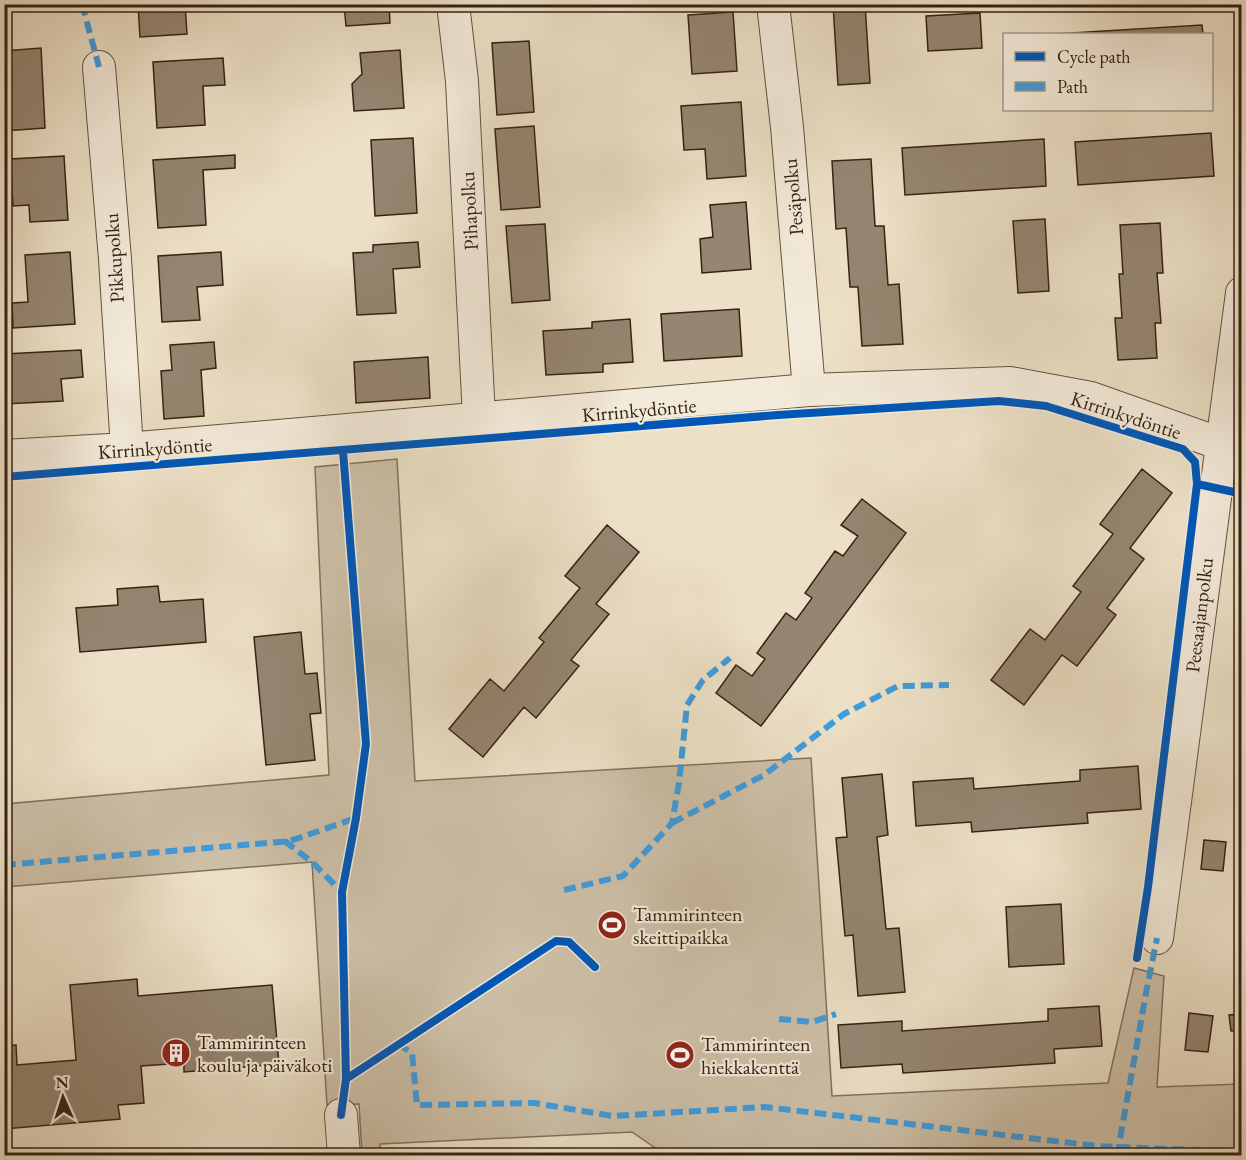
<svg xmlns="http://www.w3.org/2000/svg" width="1246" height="1160" viewBox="0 0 1246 1160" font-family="'EB Garamond',serif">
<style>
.green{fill:#cdc0a8;stroke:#82715e;stroke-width:1.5}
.building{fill:#958571;stroke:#362214;stroke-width:1.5}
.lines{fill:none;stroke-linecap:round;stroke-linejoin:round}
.minor-casing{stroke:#645240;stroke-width:34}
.minor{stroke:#f3ebda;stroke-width:32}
.quiet{stroke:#3e9cde;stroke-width:6;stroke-dasharray:12 6;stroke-linecap:butt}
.cycleway-casing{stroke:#f3ebda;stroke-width:11}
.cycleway{stroke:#0057b8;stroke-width:8}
.labels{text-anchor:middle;stroke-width:4.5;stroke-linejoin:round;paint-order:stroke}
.street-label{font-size:20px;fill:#362214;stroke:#f3ebda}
.poi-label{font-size:20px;fill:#362214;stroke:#f3ebda;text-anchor:start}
</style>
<rect width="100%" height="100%" fill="#ece0c6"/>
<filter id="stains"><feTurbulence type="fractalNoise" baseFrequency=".00333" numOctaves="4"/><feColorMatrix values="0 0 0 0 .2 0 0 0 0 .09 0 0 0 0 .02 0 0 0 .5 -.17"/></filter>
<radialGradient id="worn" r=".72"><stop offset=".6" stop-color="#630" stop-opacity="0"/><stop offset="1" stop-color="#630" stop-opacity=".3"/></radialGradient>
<path class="green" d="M397 459 415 781 811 758 832 1096 1108 1083 1134 968 1164 976 1157 1087 1241 1084V1155L667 1156 632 1132 380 1144V1155H362L359 1104 327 1105 312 862 5 887V804L329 775 315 467Z"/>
<path class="building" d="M138 4H185L187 34 140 37Z
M344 4H389L390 23 346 26Z
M495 4H534V5L496 8Z
M833 4H865L870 83 838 85Z
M733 12 737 71 692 74 688 15Z
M980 13 982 48 928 51 926 16Z
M1202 25 1203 34H1055Z
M529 41 534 112 497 115 492 43Z
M41 48 45 128 4 131V51Z
M400 50 404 108 354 111 352 84 362 74 360 53Z
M223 58 225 85 203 86 205 125 157 128 153 62Z
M741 102 746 176 707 179 705 149 684 150 681 106Z
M534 126 540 207 501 210 495 129Z
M1211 133 1214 176 1078 185 1075 142Z
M413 138 417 213 375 216 371 140Z
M1044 139 1046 186 905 195 902 148Z
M235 155V168L203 170 206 225 158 228 153 160Z
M64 156 68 220 30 222 29 205 13 206 10 159Z
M871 159 875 226H884L888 285 899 284 903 344 862 346 858 287H850L846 228 836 229 832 161Z
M746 202 751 269 702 273 700 239 713 237 710 205Z
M1045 219 1049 291 1018 293 1013 221Z
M1160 223 1163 273H1157L1161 323H1155L1157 358 1118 360 1115 318H1122L1119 274H1123L1120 225Z
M545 224 550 300 512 303 506 226Z
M418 242 420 267 393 269 396 313 357 315 353 253 373 252V245Z
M70 252 75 324 13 328 12 303 28 302 25 255Z
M221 252 223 285 197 287 200 320 162 322 158 256Z
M739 309 742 356 664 361 661 314Z
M630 319 633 362 603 364V372L546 375 543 331 592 328V322Z
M214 342 216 368 201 370 204 416 164 419 161 371 172 370 170 345Z
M81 350 83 377 61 379 63 401 4 404V354Z
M428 357 430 398 356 403 354 362Z
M1142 469 1172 493 1130 548 1144 559 1107 608 1116 615 1077 666 1062 655 1024 705 991 680 1030 629 1045 640 1081 592 1073 586 1113 534 1100 524Z
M862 499 906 533 761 726 716 693 736 665 752 676 765 659 757 653 786 613 796 620 812 598 805 593 835 551 843 556 858 536 841 525Z
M607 525 639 552 596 604 609 614 571 660 579 666 536 718 524 707 483 757 449 729 490 679 504 691 544 642 539 638 580 588 565 576Z
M158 586 160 602 203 599 206 642 80 652 76 608 118 605 117 589Z
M301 632 305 674 317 673 321 713 310 714 315 760 266 765 254 637Z
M1138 766 1141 809 1087 813 1088 823 972 832 971 822 916 826 913 782 973 778 974 789 1080 781V770Z
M882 774 888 835 877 837 886 929 899 928 905 992 858 996 853 935 845 936 836 838 847 837 842 778Z
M1204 840 1226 842 1223 871 1201 869Z
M1061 904 1064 964 1009 967 1006 907Z
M137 979 138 996 272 985 279 1064 184 1072V1063L141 1066 144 1103 118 1105 120 1119 4 1129V1046L16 1045 17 1065 76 1060 70 985Z
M1099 1006 1102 1046 1054 1049 1055 1063 903 1073 902 1064 841 1068 838 1025 902 1021V1031L1048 1021V1009Z
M1189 1013 1213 1016 1208 1052 1185 1050Z
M1242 1014V1030L1231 1031 1229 1015Z"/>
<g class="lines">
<g class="minor-casing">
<path id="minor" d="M453 4 462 81 479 418
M773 4 787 127 809 390
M99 67 115 259 127 449
M4 456 127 449 809 390 1010 383 1091 398 1221 444 1242 447
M1157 938 1242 293
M341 1115 344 1156"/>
</g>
<use href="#minor" class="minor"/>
<path class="quiet" d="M82 4 99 67
M1240 4 1242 6
M672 823 764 775 844 714 898 686 949 685
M288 842H286L312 862 342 892
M4 865 290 841 356 818
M564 890 623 876 672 823 679 783 687 705 703 680 730 658
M779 1019 812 1022 836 1014
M398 1044 412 1053 417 1105 534 1103 613 1116 765 1107 1097 1146 1242 1152
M1117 1156 1146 993 1157 938"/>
<g class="cycleway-casing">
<path id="cycleway" d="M4 477 778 415 999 401 1046 406 1183 449 1195 462 1197 484 1234 492 1242 485
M1137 958 1148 887 1197 484
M346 1079 556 941 569 942 595 967
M341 1115 346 1079 342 892 356 818 366 744 343 451"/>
</g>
<use href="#cycleway" class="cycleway"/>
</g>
<defs>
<g id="stadium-disc" transform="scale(1.5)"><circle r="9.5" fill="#8f2418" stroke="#f3ebda"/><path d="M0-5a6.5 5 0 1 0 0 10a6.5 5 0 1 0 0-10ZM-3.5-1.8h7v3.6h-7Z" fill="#fff"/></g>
<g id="building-disc" transform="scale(1.5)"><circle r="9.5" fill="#8f2418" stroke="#f3ebda"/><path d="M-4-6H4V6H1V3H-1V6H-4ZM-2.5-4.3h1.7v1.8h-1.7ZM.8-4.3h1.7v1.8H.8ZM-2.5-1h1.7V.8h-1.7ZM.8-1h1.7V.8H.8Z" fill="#fff"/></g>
</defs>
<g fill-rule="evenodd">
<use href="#stadium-disc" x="612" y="925"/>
<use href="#building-disc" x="176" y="1053"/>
<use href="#stadium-disc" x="680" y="1055"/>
</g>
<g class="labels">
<g class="street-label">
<text transform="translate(793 197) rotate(-95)" y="7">Pesäpolku</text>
<text transform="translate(469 211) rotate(-93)" y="7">Pihapolku</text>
<text transform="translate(114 258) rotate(-94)" y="7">Pikkupolku</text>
<text transform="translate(639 410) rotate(-5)" y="7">Kirrinkydöntie</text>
<text transform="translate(1126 415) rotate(18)" y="7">Kirrinkydöntie</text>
<text transform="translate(155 448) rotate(-4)" y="7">Kirrinkydöntie</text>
<text transform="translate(1199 615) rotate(-83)" y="7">Peesaajanpolku</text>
</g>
<g class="poi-label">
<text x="633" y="921">Tammirinteen<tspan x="633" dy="23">skeittipaikka</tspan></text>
<text x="197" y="1049">Tammirinteen<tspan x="197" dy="23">koulu ja päiväkoti</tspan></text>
<text x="701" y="1051">Tammirinteen<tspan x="701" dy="23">hiekkakenttä</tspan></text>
</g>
</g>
<rect width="1246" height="1160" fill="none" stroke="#ece0c6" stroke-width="24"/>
<rect x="6" y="6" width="1234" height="1148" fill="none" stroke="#362214" stroke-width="3"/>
<rect x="12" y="12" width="1222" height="1136" fill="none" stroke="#362214" stroke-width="1.5"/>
<rect x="1003" y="33" width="210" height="78" fill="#f3ebda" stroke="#a79b8b" stroke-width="1.5"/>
<rect x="1015" y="52" width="30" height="9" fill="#0057b8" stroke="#a79b8b" stroke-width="1.5"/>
<text x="1057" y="63" font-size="18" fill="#362214">Cycle path</text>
<rect x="1015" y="82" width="30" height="9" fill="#3e9cde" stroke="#a79b8b" stroke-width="1.5"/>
<text x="1057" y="93" font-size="18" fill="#362214">Path</text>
<g transform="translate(63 1097) rotate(357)" stroke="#f3ebda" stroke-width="4.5" paint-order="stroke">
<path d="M0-4.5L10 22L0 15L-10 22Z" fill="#362214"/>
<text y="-9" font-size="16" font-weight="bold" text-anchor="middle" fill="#362214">N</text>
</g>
<rect width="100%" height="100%" filter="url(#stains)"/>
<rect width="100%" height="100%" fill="url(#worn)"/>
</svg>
